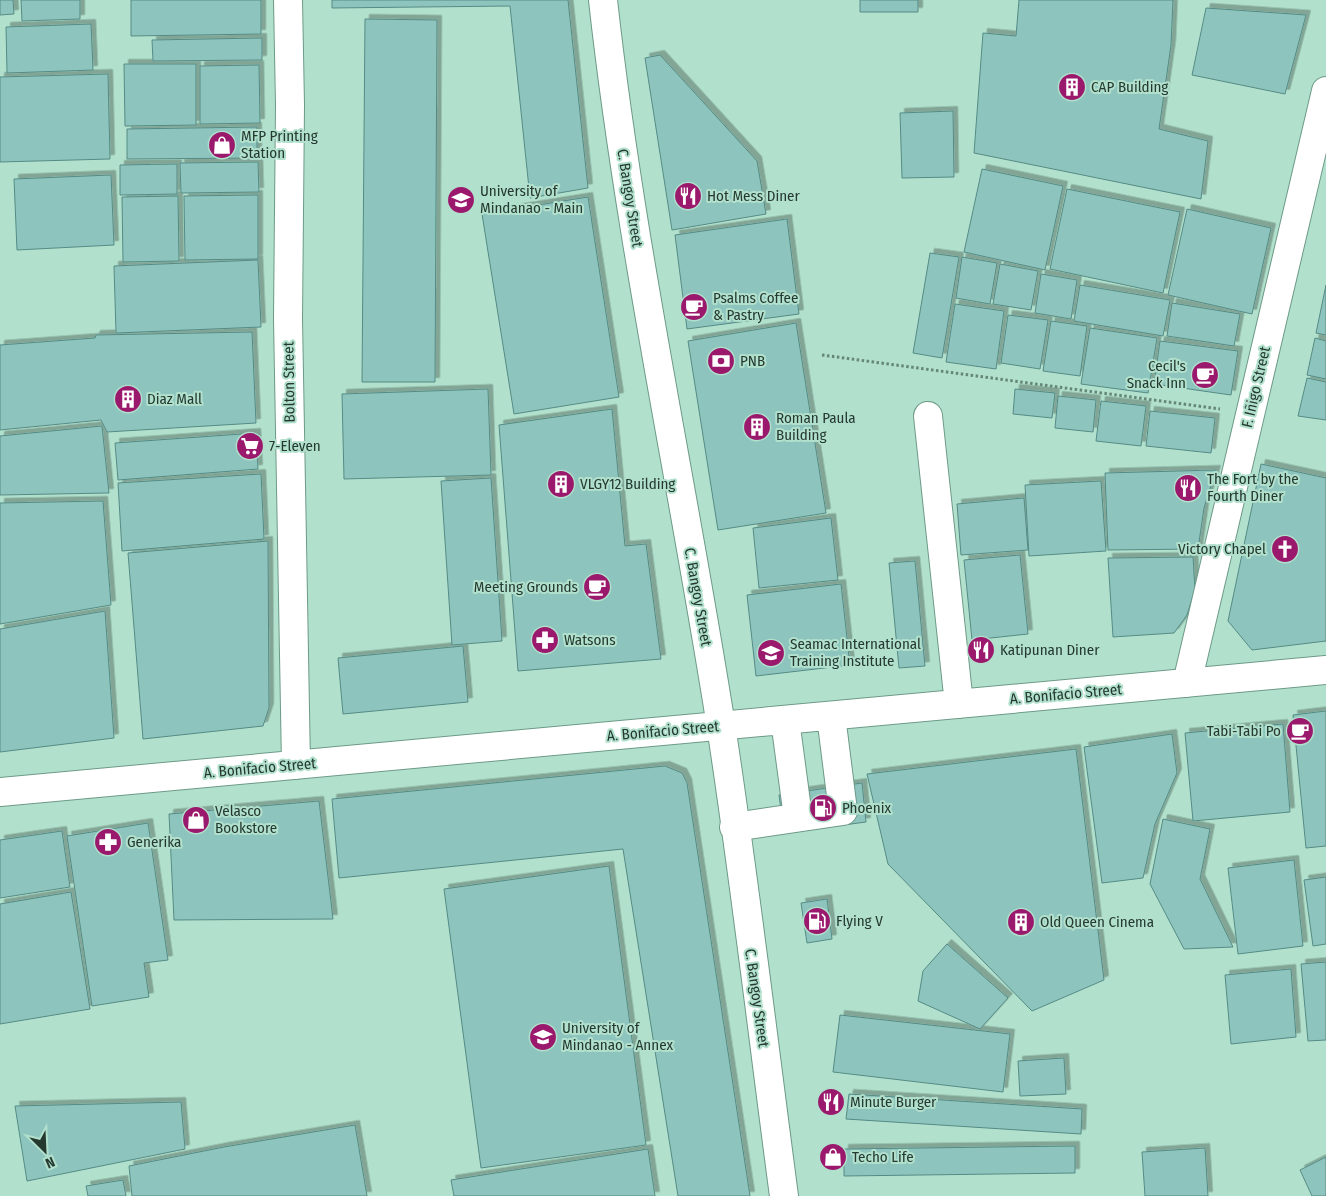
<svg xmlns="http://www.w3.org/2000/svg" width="1326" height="1196" viewBox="0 0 1326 1196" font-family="'Fira Sans Condensed',sans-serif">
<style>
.building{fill:#8ec4be;stroke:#568b85;filter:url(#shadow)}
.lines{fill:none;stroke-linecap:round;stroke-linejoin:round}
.minor-casing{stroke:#6d9a88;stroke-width:30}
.major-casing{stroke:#6d9a88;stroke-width:30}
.path{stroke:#668678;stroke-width:3;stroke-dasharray:2.5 2.5;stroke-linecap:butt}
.minor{stroke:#fff;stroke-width:28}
.major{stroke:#fff;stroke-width:28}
.labels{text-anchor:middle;stroke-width:4;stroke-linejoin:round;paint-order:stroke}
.poi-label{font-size:15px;fill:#253931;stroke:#b1e1cc;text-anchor:start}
.street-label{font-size:15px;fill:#253931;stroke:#b1e1cc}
</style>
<defs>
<filter id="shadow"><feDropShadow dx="4.5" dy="-4.5" stdDeviation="0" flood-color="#0004"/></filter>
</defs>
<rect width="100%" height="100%" fill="#b1e1cc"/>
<path class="building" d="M0 0H13L14 14 0 15Z
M21 0H80V19L22 21Z
M131 0H261V34L131 36Z
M332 0H568L588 188 530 198 510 6 332 8Z
M860 0H918V12H860Z
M1019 0H1173L1171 45 1159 129 1208 141 1201 199 974 153 983 33 1016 36Z
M1206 8 1306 15 1285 94 1192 75Z
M365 19 437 20 435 382H362Z
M91 24 93 70 7 73 6 27Z
M262 38V60L153 61 152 40Z
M660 55 757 161 766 214 672 230 645 58Z
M124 64H196V125L125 126Z
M259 65 260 123 200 124V66Z
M108 74 110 159 0 162V77Z
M953 111 954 177 902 178 900 113Z
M257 127V158L127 159V129Z
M258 162 259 192 181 193 180 163Z
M177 164V194L120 195V165Z
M982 169 1063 186 1045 270 964 252Z
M111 175 114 245 17 250 14 179Z
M1067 189 1180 212 1163 293 1050 269Z
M258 195V259L185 260 184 196Z
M178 196 179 261 123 262 122 197Z
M588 197 619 397 514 414 482 214Z
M1187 209 1271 228 1252 314 1168 295Z
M787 219 799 314 687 329 675 235Z
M930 253 959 257 942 358 913 353Z
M962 257 997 263 990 304 956 298Z
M258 260 261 327 116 333 114 266Z
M1000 264 1038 271 1031 310 993 304Z
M1041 274 1077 280 1071 319 1035 313Z
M1080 285 1170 300 1163 336 1074 321Z
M1326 285V335L1316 333Z
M1172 303 1240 314 1234 346 1167 336Z
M955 304 1004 311 996 369 946 362Z
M1008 315 1048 320 1040 369 1001 363Z
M1051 321 1087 326 1080 376 1043 371Z
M796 323 826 513 718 530 688 341Z
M1090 328 1157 338 1148 393 1081 384Z
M252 332 256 423 107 432 101 420 0 430V345L95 338 96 335Z
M1315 338 1326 341V379L1307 375Z
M1160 341 1238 351 1231 395 1154 384Z
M1307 378 1326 382V420L1298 416Z
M488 389 491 475 344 479 342 394Z
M1015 389 1055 393 1052 418 1013 414Z
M1058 396 1096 400 1093 432 1055 428Z
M1101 401 1146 406 1141 446 1096 441Z
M612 409 625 546 646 544 661 659 518 671 499 425Z
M1150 411 1215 418 1211 453 1146 446Z
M102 426 109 493 0 495V436Z
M256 433 258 469 118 480 115 443Z
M1261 464 1326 478V641L1252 650 1228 621Z
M1216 470 1204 508 1198 549 1108 550 1105 473Z
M261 474 264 539 122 551 118 483Z
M491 478 502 641 452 645 441 481Z
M1101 481 1106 551 1029 556 1025 485Z
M1024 498 1028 550 961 555 957 504Z
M103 501 111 605 0 624V503Z
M831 518 838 580 759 588 753 528Z
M268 541 269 708 263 726 143 739 128 553Z
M1020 555 1028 634 972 640 964 560Z
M1193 557 1195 589 1187 615 1174 633 1113 637 1108 558Z
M915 561 925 666 899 668 889 563Z
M841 584 850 665 756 676 747 595Z
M105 611 114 738 0 752V629Z
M463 646 468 702 343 714 338 658Z
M1326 711V846L1306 848 1293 715Z
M1283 724 1290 812 1193 821 1185 733Z
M1172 734 1177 773 1155 824 1143 878 1102 883 1084 747Z
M1076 749 1104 980 1032 1011 888 864 867 774Z
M665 766 682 773 687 783 750 1196H678L623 849 339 878 332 799Z
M862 783 866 822 784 833 779 795Z
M319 801 333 919 174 920 169 814Z
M1163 819 1210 829 1200 879 1233 947 1184 949 1150 884Z
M148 823 168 960 144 963 149 997 92 1006 67 836Z
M62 831 70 887 0 898V840Z
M1294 860 1303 946 1238 954 1228 868Z
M609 866 646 1145 481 1168 444 889Z
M1326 877V944L1313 946 1304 880Z
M71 892 90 1009 0 1024V904Z
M827 899 832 939 807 943 801 903Z
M947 944 1008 998 980 1029 918 1001 923 971Z
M1326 962V1040L1308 1041 1301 964Z
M1291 969 1296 1037 1231 1044 1225 975Z
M840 1015 1010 1034 1003 1092 833 1072Z
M1064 1058 1066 1094 1020 1096 1018 1061Z
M849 1094 1082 1109 1081 1134 846 1119Z
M181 1102 185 1149 27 1181 15 1106Z
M355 1125 367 1196H132L129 1166 224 1147Z
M1075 1146V1173L844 1176V1149Z
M1205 1148 1208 1196H1145L1142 1152Z
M648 1149 655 1196H454L451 1180Z
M1326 1157V1196H1312L1300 1170Z
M123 1180 126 1196H88L86 1186Z"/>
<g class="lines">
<g class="minor-casing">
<path id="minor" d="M288 0 290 105 288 319 296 765
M928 416 959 704
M1187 683 1326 91
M785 720 798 817
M0 792 1326 670
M734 827 843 811 831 716"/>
</g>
<g class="major-casing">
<path id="major" d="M603 0C630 244 683 484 721 726 745 882 763 1039 784 1196"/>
</g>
<path class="path" d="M822 355 1220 409"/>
<use href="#minor" class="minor"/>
<use href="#major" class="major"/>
</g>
<defs>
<g id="building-disc" transform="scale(1.4375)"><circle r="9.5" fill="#9b196d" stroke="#b1e1cc"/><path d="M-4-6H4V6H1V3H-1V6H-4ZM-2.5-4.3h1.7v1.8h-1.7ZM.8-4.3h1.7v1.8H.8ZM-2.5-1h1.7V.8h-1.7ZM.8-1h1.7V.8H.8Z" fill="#fff"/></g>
<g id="shop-disc" transform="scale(1.4375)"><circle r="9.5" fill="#9b196d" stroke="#b1e1cc"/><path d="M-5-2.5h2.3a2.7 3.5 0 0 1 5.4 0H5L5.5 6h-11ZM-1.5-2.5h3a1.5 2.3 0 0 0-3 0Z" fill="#fff"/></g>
<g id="restaurant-disc" transform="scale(1.4375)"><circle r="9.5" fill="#9b196d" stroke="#b1e1cc"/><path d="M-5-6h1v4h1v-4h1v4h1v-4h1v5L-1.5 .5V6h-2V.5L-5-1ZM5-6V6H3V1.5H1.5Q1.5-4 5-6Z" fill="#fff"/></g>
<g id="university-disc" transform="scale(1.4375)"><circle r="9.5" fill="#9b196d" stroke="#b1e1cc"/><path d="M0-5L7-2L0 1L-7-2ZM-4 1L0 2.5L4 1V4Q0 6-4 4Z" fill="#fff"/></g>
<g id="cafe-disc" transform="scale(1.4375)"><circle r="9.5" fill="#9b196d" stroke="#b1e1cc"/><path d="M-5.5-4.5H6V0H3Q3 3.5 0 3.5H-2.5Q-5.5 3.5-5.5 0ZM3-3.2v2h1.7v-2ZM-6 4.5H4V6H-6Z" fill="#fff"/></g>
<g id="bank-disc" transform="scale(1.4375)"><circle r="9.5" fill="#9b196d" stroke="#b1e1cc"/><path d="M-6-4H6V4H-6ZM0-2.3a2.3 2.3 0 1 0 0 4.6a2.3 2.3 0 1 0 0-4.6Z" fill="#fff"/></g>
<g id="supermarket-disc" transform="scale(1.4375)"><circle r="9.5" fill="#9b196d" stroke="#b1e1cc"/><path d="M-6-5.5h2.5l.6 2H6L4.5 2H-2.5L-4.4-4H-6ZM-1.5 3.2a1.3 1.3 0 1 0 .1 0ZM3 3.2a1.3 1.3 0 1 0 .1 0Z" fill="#fff"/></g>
<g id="church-disc" transform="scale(1.4375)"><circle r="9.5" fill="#9b196d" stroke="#b1e1cc"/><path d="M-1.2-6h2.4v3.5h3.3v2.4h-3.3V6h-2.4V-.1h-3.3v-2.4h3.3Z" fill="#fff"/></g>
<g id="pharmacy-disc" transform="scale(1.4375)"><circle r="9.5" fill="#9b196d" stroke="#b1e1cc"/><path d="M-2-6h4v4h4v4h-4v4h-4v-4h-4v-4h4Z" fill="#fff"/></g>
<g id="school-disc" transform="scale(1.4375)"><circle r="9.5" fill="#9b196d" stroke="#b1e1cc"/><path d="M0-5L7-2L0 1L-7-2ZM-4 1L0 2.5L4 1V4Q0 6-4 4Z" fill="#fff"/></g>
<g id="fuel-disc" transform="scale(1.4375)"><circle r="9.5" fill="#9b196d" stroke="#b1e1cc"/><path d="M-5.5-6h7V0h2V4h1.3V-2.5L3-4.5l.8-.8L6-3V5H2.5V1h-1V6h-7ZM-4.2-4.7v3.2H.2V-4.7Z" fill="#fff"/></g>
</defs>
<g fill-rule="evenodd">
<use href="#building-disc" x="1072" y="87"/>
<use href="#shop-disc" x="222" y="145"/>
<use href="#restaurant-disc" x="688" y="196"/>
<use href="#university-disc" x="461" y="200"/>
<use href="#cafe-disc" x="694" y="307"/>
<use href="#bank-disc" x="721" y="361"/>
<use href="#cafe-disc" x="1205" y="375"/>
<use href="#building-disc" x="128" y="399"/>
<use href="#building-disc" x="757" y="427"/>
<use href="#supermarket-disc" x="250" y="446"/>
<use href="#building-disc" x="561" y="484"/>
<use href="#restaurant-disc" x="1188" y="488"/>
<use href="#church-disc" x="1285" y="549"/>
<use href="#cafe-disc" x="597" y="587"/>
<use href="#pharmacy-disc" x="545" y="640"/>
<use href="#restaurant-disc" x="981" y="650"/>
<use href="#school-disc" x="771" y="653"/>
<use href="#cafe-disc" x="1300" y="731"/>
<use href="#fuel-disc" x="823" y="808"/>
<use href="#shop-disc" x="196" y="820"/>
<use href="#pharmacy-disc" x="108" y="842"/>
<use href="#fuel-disc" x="817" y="921"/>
<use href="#building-disc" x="1021" y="922"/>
<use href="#university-disc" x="543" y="1037"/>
<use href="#restaurant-disc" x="831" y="1102"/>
<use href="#shop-disc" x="833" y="1157"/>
</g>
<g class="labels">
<g class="poi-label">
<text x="1091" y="92">CAP Building</text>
<text x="241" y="141">MFP Printing<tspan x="241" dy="17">Station</tspan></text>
<text x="480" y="196">University of<tspan x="480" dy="17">Mindanao - Main</tspan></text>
<text x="707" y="201">Hot Mess Diner</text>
<text x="713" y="303">Psalms Coffee<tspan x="713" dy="17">&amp; Pastry</tspan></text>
<text x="740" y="366">PNB</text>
<text x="1186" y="371" text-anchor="end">Cecil's<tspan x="1186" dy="17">Snack Inn</tspan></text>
<text x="147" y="404">Diaz Mall</text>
<text x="776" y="423">Roman Paula<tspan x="776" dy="17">Building</tspan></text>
<text x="269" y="451">7-Eleven</text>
<text x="1207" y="484">The Fort by the<tspan x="1207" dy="17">Fourth Diner</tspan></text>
<text x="580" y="489">VLGY12 Building</text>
<text x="1266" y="554" text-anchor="end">Victory Chapel</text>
<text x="578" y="592" text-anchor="end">Meeting Grounds</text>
<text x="564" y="645">Watsons</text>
<text x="790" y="649">Seamac International<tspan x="790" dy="17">Training Institute</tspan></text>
<text x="1000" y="655">Katipunan Diner</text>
<text x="1281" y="736" text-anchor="end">Tabi-Tabi Po</text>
<text x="842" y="813">Phoenix</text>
<text x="215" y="816">Velasco<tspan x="215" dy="17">Bookstore</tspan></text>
<text x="127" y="847">Generika</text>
<text x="836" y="926">Flying V</text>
<text x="1040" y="927">Old Queen Cinema</text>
<text x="562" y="1033">University of<tspan x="562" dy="17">Mindanao - Annex</tspan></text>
<text x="850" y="1107">Minute Burger</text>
<text x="852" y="1162">Techo Life</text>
</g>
<g class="street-label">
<text transform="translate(630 198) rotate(81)" y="5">C. Bangoy Street</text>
<text transform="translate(289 382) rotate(-91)" y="5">Bolton Street</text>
<text transform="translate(1256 387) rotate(-77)" y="5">F. Iñigo Street</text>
<text transform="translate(698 597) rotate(80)" y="5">C. Bangoy Street</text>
<text transform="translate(1066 694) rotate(-5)" y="5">A. Bonifacio Street</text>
<text transform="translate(663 731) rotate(-5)" y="5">A. Bonifacio Street</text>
<text transform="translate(260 768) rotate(-5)" y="5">A. Bonifacio Street</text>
<text transform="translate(757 998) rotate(82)" y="5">C. Bangoy Street</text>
</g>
</g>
<g transform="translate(45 1151) rotate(156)" stroke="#b1e1cc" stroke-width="4" paint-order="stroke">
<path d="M0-4L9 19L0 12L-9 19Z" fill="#253931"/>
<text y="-8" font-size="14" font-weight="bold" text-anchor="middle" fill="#253931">N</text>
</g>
</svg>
